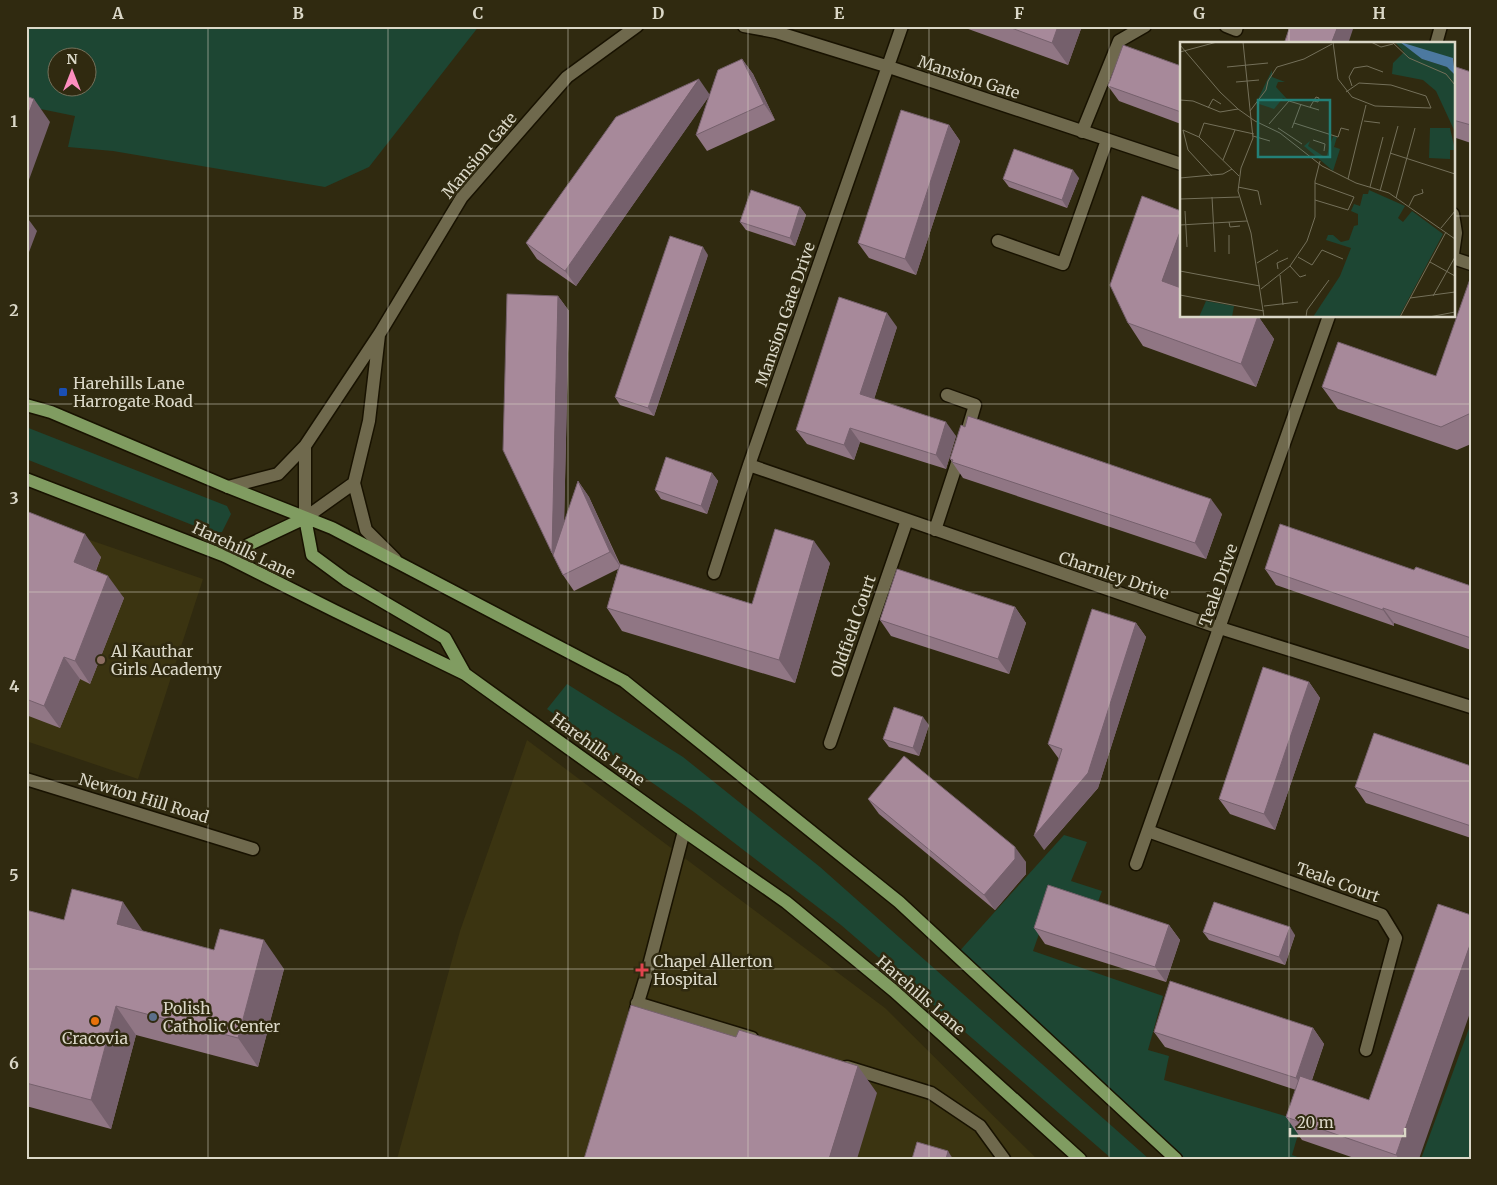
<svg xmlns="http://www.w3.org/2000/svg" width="1497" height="1185" viewBox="0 0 1497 1185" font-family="Merriweather,serif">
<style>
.built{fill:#3b3411}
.green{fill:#1d4633;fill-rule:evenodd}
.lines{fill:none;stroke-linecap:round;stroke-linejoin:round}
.minor-casing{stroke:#181200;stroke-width:15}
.major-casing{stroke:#181200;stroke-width:15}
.minor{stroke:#6f694d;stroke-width:12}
.major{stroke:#809c61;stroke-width:12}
.wall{fill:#907684}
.shaded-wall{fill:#75606c}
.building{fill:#a7899a;stroke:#75606c}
.grid{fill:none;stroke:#dbd8c8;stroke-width:1;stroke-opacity:0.55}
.transit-dot{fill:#1a4fb4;stroke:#302a10;stroke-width:2}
.education-dot{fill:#8d6e63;stroke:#302a10;stroke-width:2}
.health-dot{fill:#e0444e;stroke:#302a10;stroke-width:2}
.service-dot{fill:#5c6f8a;stroke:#302a10;stroke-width:2}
.food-dot{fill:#e8710a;stroke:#302a10;stroke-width:2}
.labels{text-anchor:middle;stroke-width:5;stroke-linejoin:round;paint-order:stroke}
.street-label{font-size:16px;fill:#dbd8c8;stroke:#302a10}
.poi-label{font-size:16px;fill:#dbd8c8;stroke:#302a10;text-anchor:start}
.inset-road{fill:none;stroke:#74705a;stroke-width:1}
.view{fill:#238077;fill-opacity:0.15;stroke:#238077;stroke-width:2.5}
.inset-edge{fill:none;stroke:#dbd8c8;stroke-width:2.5}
.neatline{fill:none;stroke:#dbd8c8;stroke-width:2}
.grid-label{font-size:16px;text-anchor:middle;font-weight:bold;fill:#dbd8c8}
</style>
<rect width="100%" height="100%" fill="#302a10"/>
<path class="built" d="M26 518 203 579 138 779 26 741Z
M527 740 885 1008 1037 1159H397L460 931Z"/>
<path class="green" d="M26 26H479L369 167 325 187 113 151 68 147 75 116 26 106ZM58 58H88V88H58Z
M26 427 227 506 231 514 222 532H210L26 459Z
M567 684 683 757 820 867 1149 1159H1112L841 925 694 812 547 709Z
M1064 835 1087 842 1071 881 1102 891 1095 910 1052 897 1033 951 1163 996 1148 1050 1169 1056 1164 1080 1302 1121 1292 1155 1303 1159H1176L956 955Z
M1471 1023V1159H1421Z"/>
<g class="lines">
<g class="minor-casing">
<path id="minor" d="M744 26 776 32 889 67 1181 164
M1226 26 1236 30 1237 26
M1436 44 1441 26
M1082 132 1119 41 1145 26
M1453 214 1456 233 1453 254
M998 241 1063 264 1107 140
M1453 258 1471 264
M947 395 975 405 967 432
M305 446V518
M749 465 1220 628 1471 707
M354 483 366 530 395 559
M228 487 278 474 305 446 380 333 462 197 567 77 637 26
M305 518 354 483 369 421 379 335
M935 530 961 451
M714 573 749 465 902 26
M830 743 907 520
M26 779 253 849
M1148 831 1382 915 1396 938 1366 1050
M1136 864 1329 316
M637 1003 752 1038
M636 1009 647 973 684 831
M847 1067 931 1093 980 1126 1004 1159"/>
</g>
<g class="major-casing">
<path id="major" d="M26 405 51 412 228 487 332 528 624 681 899 902 1176 1159
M26 479 225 556 335 611 465 674 684 831 786 902 894 991 1080 1159
M305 518 312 555 346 580 445 638 465 674
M225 556 305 518"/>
</g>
<use href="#minor" class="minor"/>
<use href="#major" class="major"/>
</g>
<path class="wall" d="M960 26H1082L1068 65Z
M742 59 753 74 775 120 707 151 696 135 709 96 576 286 537 259 526 243 709 95Z
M1181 66V124L1119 101 1108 86Z
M1453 66 1471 72V143L1453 137Z
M949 125 960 141 916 275 869 258 858 243Z
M1079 178 1067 208 1009 187 1003 179Z
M800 207 806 215 795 246 746 230 740 222Z
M708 255 654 416 620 405 615 397Z
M1471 279V444L1457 450 1338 409 1322 387 1436 376Z
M558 296 569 311 564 523 578 481 589 497 620 564 752 604 830 563 795 683 622 631 607 608 618 569 574 591 563 575 552 553Z
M1181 316H1258L1274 339 1256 387 1143 346 1128 323Z
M897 327 874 399 956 436 946 469 860 442 854 460 807 444 796 430Z
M950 459 1222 514 1206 559 963 478Z
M712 473 718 481 707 514 661 499 655 490Z
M26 511 101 557 96 571 124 598 90 684 80 679 60 728 26 715Z
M1265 569 1414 570 1471 586V650L1394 623V626L1276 585Z
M1015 607 1026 623 1009 674 891 636 880 620Z
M1136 623 1146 637 1098 788 1044 850 1059 759 1048 744Z
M1309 682 1320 698 1275 830 1230 814 1219 799Z
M929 725 919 756 889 747 883 739Z
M1471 766V838L1366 803 1355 787Z
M868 799 1026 862V874L995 910 879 814Z
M26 910 64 920 143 931 284 969 258 1067 136 1035 111 1129 26 1106Z
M1169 925 1180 940 1166 982 1045 944 1034 928Z
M1203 932 1295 935 1285 965 1209 940Z
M1313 1028 1324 1044 1312 1080 1419 1159H1357L1302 1140 1286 1117 1296 1090 1165 1047 1154 1032Z"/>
<path class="shaded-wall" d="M1058 26H1082L1068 65 1052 43Z
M1338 26H1354L1348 44H1331Z
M742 59 753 74 775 120 764 104Z
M699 79 710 95 576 286 565 271Z
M34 99 50 122 26 188V121Z
M949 125 960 141 916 275 905 259Z
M1073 170 1079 178 1067 208 1062 200Z
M800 207 806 215 795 246 790 238Z
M26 216 37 231 26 260Z
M1181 229V295L1162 281Z
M703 247 708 255 654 416 648 408Z
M558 296 569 311 563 568 552 553Z
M887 313 897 327 871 409 860 394Z
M1258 316 1274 339 1256 387 1241 364Z
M946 422 956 436 946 469 936 455Z
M850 428 860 442 854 460 844 445Z
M712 473 718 481 707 514 701 506Z
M578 481 589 497 621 568 610 552Z
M1211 499 1222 514 1206 559 1195 543Z
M85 534 101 557 90 585 74 562Z
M814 541 830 563 795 683 779 660Z
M108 576 124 598 90 684 75 661Z
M1015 607 1026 623 1009 674 998 659Z
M1383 608 1394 623V626L1383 610Z
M1136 623 1146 637 1098 788 1044 850 1034 836Z
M64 657 80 679 60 728 44 706Z
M1309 682 1320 698 1275 830 1264 814Z
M923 717 929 725 919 756 913 748Z
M1015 847 1026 862V874L995 910 984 895Z
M123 902 143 931 117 924Z
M1169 925 1180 940 1166 982 1155 967Z
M1290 927 1295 935 1285 965 1279 957Z
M264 940 284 969 258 1067 238 1038Z
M1471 942V1010L1419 1159H1399L1396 1155Z
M116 1006 136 1035 111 1129 91 1100Z
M1313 1028 1324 1044 1307 1094 1296 1078Z
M858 1066 877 1093 857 1159H829Z
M948 1151 953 1159H946Z"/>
<path class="building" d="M1006 26H1058L1052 43Z
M1290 26H1338L1331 44H1284Z
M1123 45 1181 66V112L1108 86Z
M742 59 764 104 696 135 718 70Z
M1453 66 1471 72V125L1453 120Z
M699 79 565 271 526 243 616 117Z
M26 96 34 99 26 121Z
M901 110 949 125 905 259 858 243Z
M1014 149 1073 170 1062 200 1003 179Z
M751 190 800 207 790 238 740 222Z
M1142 196 1181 211V229L1162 281 1181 288V316H1258L1241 364 1128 323 1110 285Z
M670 236 703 247 648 408 615 397Z
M1470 279H1471V413L1441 427 1322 387 1338 342 1436 376Z
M507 294 558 296 552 553 503 450Z
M839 297 887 313 860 394 946 422 936 455 850 428 844 445 796 430Z
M968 416 1211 499 1195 543 952 462 953 460 950 459 961 425 965 427Z
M666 457 712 473 701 506 655 490Z
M578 481 610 552 563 575 553 555Z
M26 511 85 534 74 562 108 576 75 661 64 657 44 706 26 699Z
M1280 524 1414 570 1416 567 1471 586V638L1383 608V610L1265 569Z
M775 529 814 541 779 660 607 608 620 564 752 604Z
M897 569 1015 607 998 659 880 620Z
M1092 609 1136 623 1088 773 1034 836 1062 749 1048 744Z
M1263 667 1309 682 1264 814 1219 799Z
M894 707 923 717 913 748 883 739Z
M1374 733 1471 766V826L1355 787Z
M904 756 1015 847V859L984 895 868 799Z
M1048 885 1169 925 1155 967 1034 928Z
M72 889 123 902 117 924 214 950 220 929 264 940 238 1038 116 1006 91 1100 26 1083V910L64 920Z
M1214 902 1290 927 1279 957 1203 932Z
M1438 904 1471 915V942L1396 1155 1286 1117 1300 1076 1369 1100Z
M1170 981 1313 1028 1296 1078 1154 1032Z
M631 1005 736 1037 739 1030 858 1066 829 1159H584Z
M917 1142 948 1151 946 1159H912Z"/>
<path class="grid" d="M208 26V1159M388 26V1159M568 26V1159M748 26V1159M929 26V1159M1109 26V1159M1289 26V44M26 216H1181M1453 216H1471M1289 316V1159M26 404H1471M26 592H1471M26 781H1471M26 969H1471"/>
<rect class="transit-dot" x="58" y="387" width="10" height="10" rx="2.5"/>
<circle class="education-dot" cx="101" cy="660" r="5"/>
<path class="health-dot" d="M639.5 962.5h5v5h5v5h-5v5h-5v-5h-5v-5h5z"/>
<circle class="service-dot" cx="153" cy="1017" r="5"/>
<circle class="food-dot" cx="95" cy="1021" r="5"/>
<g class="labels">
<g class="street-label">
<text transform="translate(969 77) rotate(18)" y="6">Mansion Gate</text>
<text transform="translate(479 155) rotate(-50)" y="6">Mansion Gate</text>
<text transform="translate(785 314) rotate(-71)" y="6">Mansion Gate Drive</text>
<text transform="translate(244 550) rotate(25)" y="6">Harehills Lane</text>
<text transform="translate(1114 575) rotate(19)" y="6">Charnley Drive</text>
<text transform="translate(1218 585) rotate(-71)" y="6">Teale Drive</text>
<text transform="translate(853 626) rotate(-71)" y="6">Oldfield Court</text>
<text transform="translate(598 749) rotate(36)" y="6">Harehills Lane</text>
<text transform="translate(144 798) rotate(17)" y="6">Newton Hill Road</text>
<text transform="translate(1338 882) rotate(20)" y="6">Teale Court</text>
<text transform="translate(921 995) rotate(41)" y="6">Harehills Lane</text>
</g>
<g class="poi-label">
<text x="73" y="389">Harehills Lane<tspan x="73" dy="18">Harrogate Road</tspan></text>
<text x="111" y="657">Al Kauthar<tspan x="111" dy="18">Girls Academy</tspan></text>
<text x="653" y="967">Chapel Allerton<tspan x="653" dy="18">Hospital</tspan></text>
<text x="163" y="1014">Polish<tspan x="163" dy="18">Catholic Center</tspan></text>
<text x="95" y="1044" text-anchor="middle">Cracovia</text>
</g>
</g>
<g transform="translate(1180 42)">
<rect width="275" height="275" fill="#302a10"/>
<path d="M215 0H221L242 17 267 25 275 33V90L256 49 243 38 212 32 213 21 224 10ZM221 0H275V17L227 5ZM92 28V35L105 40H98L96 45 107 57 103 56 94 67 76 61ZM250 86H270L275 108H270V117L249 116ZM153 94 157 95 154 105 160 107 153 129 124 104 130 99 128 104 146 116ZM189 148 225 164 218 176 223 180 232 169 263 192 219 275H133L160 234 171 206 146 198 148 193H153L161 200 169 198 174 184 178 183V172L171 169 174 162 180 164 183 152H188ZM26 259 54 264 52 275H19Z" fill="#1d4633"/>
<path d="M220 0 273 16 275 33 267 25 242 17Z" fill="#4c79a0"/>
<path class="inset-road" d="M63 0 73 96 61 126 58 149 71 191 84 275M147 0H164M153 0 158 37 172 55 195 64 251 66M191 0 201 5 213 2M212 0 229 16 266 32 275 43M0 3 40 50 58 67M0 10 37 0M47 25 88 21M56 40 79 38M172 44 169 35 174 26 187 24 203 30M166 50 179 41 211 43 246 54 251 66M0 58 13 59 40 70 58 67 75 79 100 91 142 124 176 141 209 151 275 197M130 65 136 55 139 56 138 60 134 59M28 66 33 57 41 62M0 68V88M70 69 86 48 88 39 97 25 124 17 152 2M184 79 200 81M114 81 158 95M89 82 109 59 139 68M98 86 122 102M112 86 121 62M73 94 90 99M19 95 24 81 74 92M158 95 161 86 169 88M133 98 145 102 144 109M210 111 275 132M43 118 55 88M32 134 8 108 3 88 19 95 59 134M0 136 43 132 52 127M168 137 186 63M135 141 174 155 168 168 135 158M58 145 78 149 81 163M190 145 203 95M200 149 218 84M32 155 35 210M216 156 235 86M0 157 59 155M229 164 234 154 243 151 242 147M5 169 7 205M49 180 50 185 60 184M0 183 67 179M261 186 275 169M49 193V212M118 215 132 223 142 208 163 217M250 220 275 234M77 221 98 208M110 224 120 235 126 233M98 227 97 221 108 216M0 229 80 244M100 233 103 263M81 247 110 224 127 199 135 175V139L140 119M0 253 84 269M253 254 275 215M230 256 275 250M84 264 118 260M126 275 127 268 149 238M220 275 266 190M249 275 275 270"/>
<path class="view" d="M78 58H150V115H78Z"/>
<rect width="275" height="275" class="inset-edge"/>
</g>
<rect width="1497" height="1185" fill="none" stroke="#302a10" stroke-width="55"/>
<g transform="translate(72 72)"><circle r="24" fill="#302a10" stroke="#74705a"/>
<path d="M0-4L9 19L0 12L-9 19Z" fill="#fd8ebf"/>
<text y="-8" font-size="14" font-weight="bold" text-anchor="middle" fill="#dbd8c8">N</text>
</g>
<path d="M1290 1128v8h115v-8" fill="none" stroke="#dbd8c8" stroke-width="2.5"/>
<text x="1297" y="1128" font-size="15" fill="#dbd8c8" stroke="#302a10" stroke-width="4" paint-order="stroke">20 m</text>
<rect x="28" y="28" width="1442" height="1130" class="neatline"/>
<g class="grid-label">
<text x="118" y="19">A</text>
<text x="298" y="19">B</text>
<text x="478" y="19">C</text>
<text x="658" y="19">D</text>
<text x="839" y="19">E</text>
<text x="1019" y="19">F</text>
<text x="1199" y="19">G</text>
<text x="1379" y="19">H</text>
<text x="14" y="127">1</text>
<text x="14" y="316">2</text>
<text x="14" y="504">3</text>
<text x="14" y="692">4</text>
<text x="14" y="881">5</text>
<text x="14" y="1069">6</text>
</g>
</svg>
